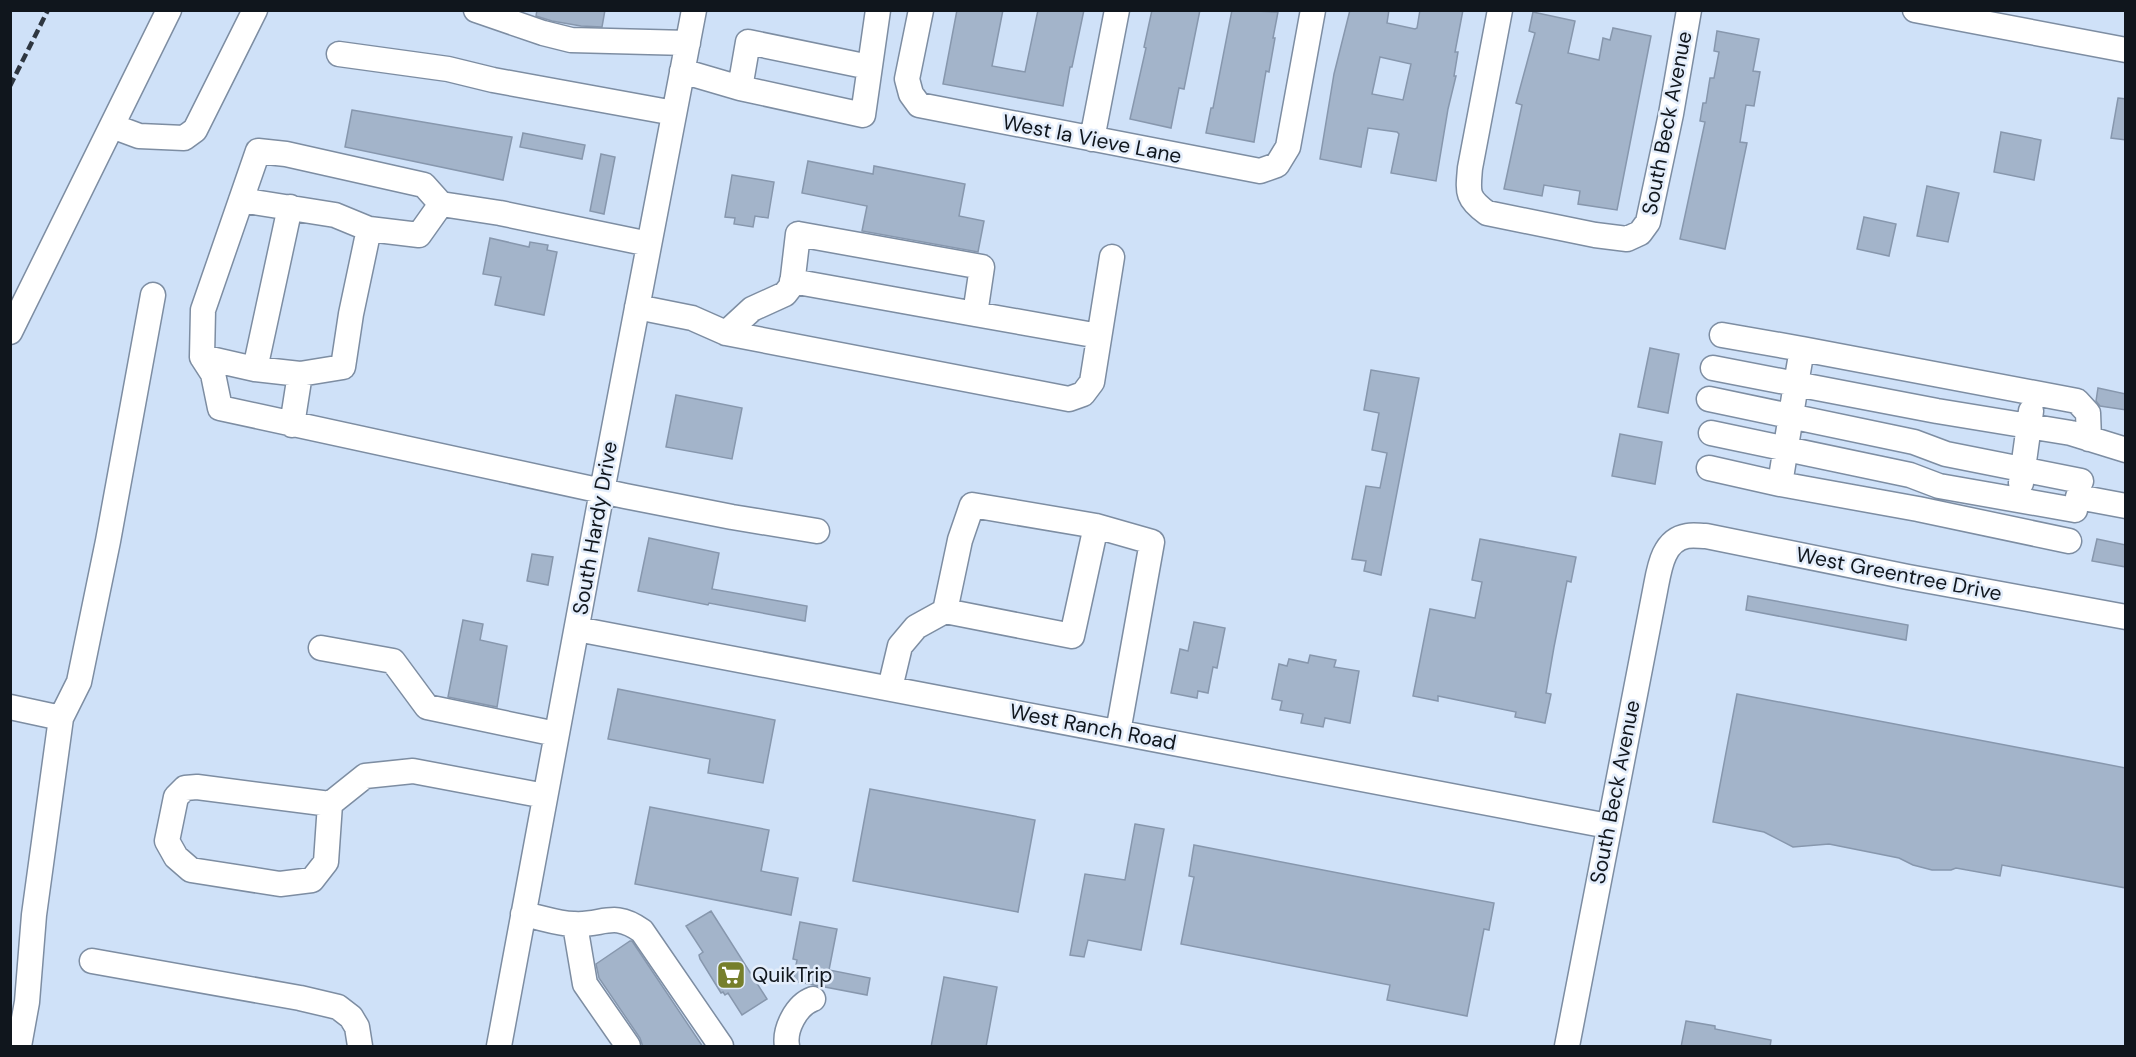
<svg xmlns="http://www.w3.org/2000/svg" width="2136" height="1057" viewBox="0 0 2136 1057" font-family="'DM Sans',sans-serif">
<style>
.building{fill:#a3b4ca;stroke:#8797ad;stroke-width:1.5;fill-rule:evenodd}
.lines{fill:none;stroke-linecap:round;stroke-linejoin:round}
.minor-casing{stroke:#7d8da2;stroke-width:27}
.minor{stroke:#fff;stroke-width:24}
.rail{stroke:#2e3640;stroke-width:4.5;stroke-dasharray:9 4.5;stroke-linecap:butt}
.labels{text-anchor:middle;stroke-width:5;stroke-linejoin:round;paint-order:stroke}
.street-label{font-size:21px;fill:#10161d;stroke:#e3edfb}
.poi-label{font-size:21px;fill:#10161d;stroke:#e3edfb;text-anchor:start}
</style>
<rect width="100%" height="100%" fill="#cfe1f8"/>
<path class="building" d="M537 10H605L602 27 581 26 552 21 536 16Z
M957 10H1003L992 66 1025 72 1038 10H1084L1072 67H1070L1063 106 943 84Z
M1152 10H1200L1184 89 1179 88 1171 128 1130 119 1146 48 1144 47Z
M1232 10 1278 12 1273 38H1275L1269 72 1266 71 1254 142 1206 133 1211 108H1213Z
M1350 10H1389L1387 23 1415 29 1417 28 1420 10H1463L1455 52H1458L1454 76H1456L1448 109 1436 181 1391 173 1399 134 1397 132 1368 128 1361 167 1320 159 1334 74ZM1380 57 1411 64 1403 100 1372 94Z
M1533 12 1575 21 1568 53 1599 60 1603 38 1610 40 1613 28 1651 36 1617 210 1578 204 1580 191 1544 185 1542 196 1504 189 1522 105 1516 103 1535 33 1529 31Z
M1717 31 1759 39 1753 71 1760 72 1754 106 1746 105 1740 142 1747 143 1725 249 1680 239 1705 122 1700 121 1703 103H1706L1710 78H1714L1719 52 1714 51Z
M2118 98 2126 99V140L2111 138Z
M352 110 512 137 503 180 345 147Z
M2001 132 2041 140 2034 180 1994 172Z
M523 133 585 145 582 159 520 147Z
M601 154 615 157 604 214 590 211Z
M808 161 873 174 874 166 965 184 959 216 984 221 978 252 862 231 867 206 802 193Z
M732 175 774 182 768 218 755 216 753 227 734 224 735 218 725 217Z
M1927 186 1959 193 1948 242 1917 236Z
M1864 217 1896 224 1889 256 1857 249Z
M490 238 529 247 530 242 548 245 547 250 557 252 544 315 495 305 501 277 483 274Z
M1650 348 1679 354 1668 413 1638 407Z
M1371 370 1419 378 1381 575 1364 571 1366 561 1352 559 1366 486 1380 488 1387 453 1372 450 1379 413 1364 410Z
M2098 388 2126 394V410L2100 406 2096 401Z
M676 395 742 408 732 459 666 447Z
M1620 434 1662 442 1655 484 1612 476Z
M649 538 719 553 712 589 807 606 805 621 709 603 708 605 638 591Z
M1480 539 1576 557 1571 582 1567 581 1554 647 1546 693 1551 694 1545 723 1515 717 1516 712 1438 696V701L1413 696 1430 609 1475 618 1482 582 1472 580Z
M2097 539 2126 545V567L2092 561Z
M532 554 553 557 548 585 527 581Z
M1748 596 1908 625 1906 640 1746 610Z
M463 620 483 624 480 640 507 646 497 707 448 697Z
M1194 622 1225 628 1217 668 1213 667 1208 693 1198 691 1197 698 1171 693 1180 649 1188 651Z
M1310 655 1336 660 1334 667 1359 671 1350 723 1325 718 1323 727 1301 723 1303 714 1280 710 1282 701 1272 699 1279 664 1287 666 1289 659 1308 663Z
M618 689 775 720 763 783 708 773 710 759 608 739Z
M1737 694 2126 768V888L2002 865 2000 876 1956 868 1951 870H1932L1913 865 1899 858 1829 844 1793 847 1764 832 1713 822Z
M870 789 1035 820 1018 912 853 881Z
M650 807 769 830 761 871 798 878 791 915 635 884Z
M1135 824 1164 829 1141 950 1088 940 1084 957 1070 955 1085 874 1125 880Z
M1194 845 1494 903 1489 930 1484 929 1467 1016 1387 1000 1390 985 1181 944 1194 877 1189 876Z
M711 911 767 999 742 1015 728 993 725 995 723 992 721 993 700 959 699 955 703 952 686 926Z
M800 922 837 929 829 970 870 978 867 995 793 981 797 960 793 959Z
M630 941H632L703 1047H643L640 1038 599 978 596 964Z
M944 977 997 987 986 1047H931Z
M1686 1021 1715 1026V1029L1771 1040 1770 1047H1681Z"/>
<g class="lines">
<g class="minor-casing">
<path id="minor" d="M476 10 543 33 571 40 688 43
M921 10 907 79 911 94 919 105 1260 171 1277 165 1288 147 1313 10
M1500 10 1470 168C1468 192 1466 198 1487 213L1595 235 1627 239 1640 233 1648 222 1671 114 1689 10
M1915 10 2126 50
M339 54 448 69 493 80 674 113
M682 71 740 88 863 115 878 10
M740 88 748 42 869 67
M112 126 139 136 184 138 195 130 255 10
M1092 139 1117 10
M241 200 335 215 369 229 351 314 343 367 300 374
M369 229 419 235 441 204
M649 244 500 213 441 204 424 185 286 154 258 151 203 310 202 357 213 374 220 408 625 496 732 517 817 531
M792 281 975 314
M637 307 692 318 726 333 1069 399 1083 394 1092 382 1112 257
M10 332 169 10
M726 333 752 309 785 294 792 285 798 234 982 267 975 314 1099 336
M1802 349 2077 401 2088 413 2089 439
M202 357 255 369 300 374 292 425
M1713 368 1796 384 1802 349 1722 335
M255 369 290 207
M1709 399 1914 442 1946 454 2081 481
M1711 433 1910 475 1939 486 2075 510
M1709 468 1780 484
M2021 483 2031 411
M2078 497 2126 506
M1096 526 1072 636 945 611 960 540 972 505 1096 526 1152 542 1118 732
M2069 541 1918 509 1780 484 1796 384 1937 411 2071 433 2126 450
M577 629 1608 826
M321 648 393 661 427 707 556 734
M890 688 900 646 916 627 945 611
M10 707 61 718 34 915 27 1002 19 1046
M61 718 79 682 108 541 153 295
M330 804 326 862 312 880 280 884 191 870 176 857 167 841 176 797 185 788 197 787 330 804 365 776 413 771 545 796
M523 914C540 917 558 924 574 924 603 926 613 910 642 931L721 1046
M575 925 585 984 628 1046
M92 961 300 998 338 1007 351 1017 357 1027 360 1046
M499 1046 602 491 694 10
M787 1046C784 1030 796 1005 813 999
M1567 1046 1655 591C1659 571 1662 540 1687 536 1693 535 1700 536 1706 536L1908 577 2126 617"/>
</g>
<use href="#minor" class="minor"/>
<path class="rail" d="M10 86 48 10"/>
</g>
<defs>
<g id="supermarket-square" transform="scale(1.5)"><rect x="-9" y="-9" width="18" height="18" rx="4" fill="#767f2b" stroke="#e3edfb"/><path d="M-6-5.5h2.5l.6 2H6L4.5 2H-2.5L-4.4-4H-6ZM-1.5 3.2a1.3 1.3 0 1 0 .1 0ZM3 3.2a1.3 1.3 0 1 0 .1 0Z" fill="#fff"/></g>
</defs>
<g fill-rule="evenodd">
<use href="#supermarket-square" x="731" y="975"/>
</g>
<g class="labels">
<g class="street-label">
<text transform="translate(1667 123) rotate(-79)" y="7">South Beck Avenue</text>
<text transform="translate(1092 139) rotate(11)" y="7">West la Vieve Lane</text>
<text transform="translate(595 528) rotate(-80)" y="7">South Hardy Drive</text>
<text transform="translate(1899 574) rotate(11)" y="7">West Greentree Drive</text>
<text transform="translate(1093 727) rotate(11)" y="7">West Ranch Road</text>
<text transform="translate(1615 792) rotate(-79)" y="7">South Beck Avenue</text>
</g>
<g class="poi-label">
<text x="752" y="982">QuikTrip</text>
</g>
</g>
<rect width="2136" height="1057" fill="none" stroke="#10161d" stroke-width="24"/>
</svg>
